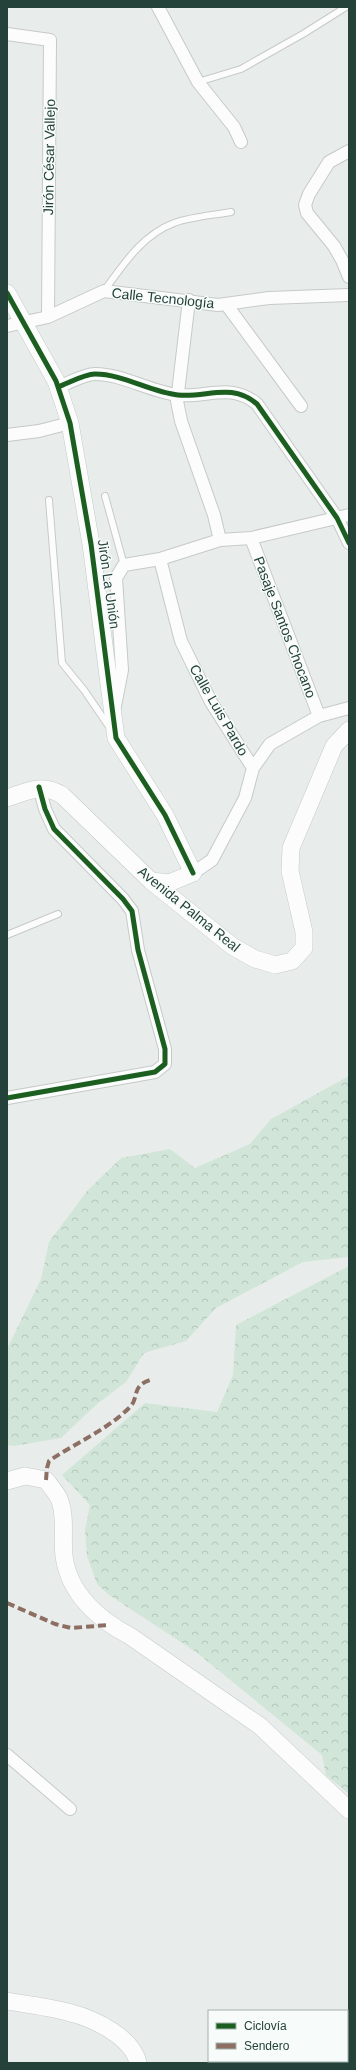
<svg xmlns="http://www.w3.org/2000/svg" width="356" height="2070" viewBox="0 0 356 2070" font-family="Helvetica,sans-serif">
<style>
.forest{fill:url(#forest-crowns)}
.lines{fill:none;stroke-linecap:round;stroke-linejoin:round}
.lane-casing{stroke:#c5cac8;stroke-width:8}
.street-casing{stroke:#c5cac8;stroke-width:14}
.secondary-casing{stroke:#c3cbc8;stroke-width:18}
.lane{stroke:#fcfcfc;stroke-width:6}
.street{stroke:#fcfcfc;stroke-width:12}
.secondary{stroke:#fcfcfc;stroke-width:17}
.quiet{stroke:#8d6e63;stroke-width:4;stroke-dasharray:8 4;stroke-linecap:butt}
.cycleway-casing{stroke:#f7fbf9;stroke-width:8}
.cycleway{stroke:#1b5e20;stroke-width:5}
.labels{text-anchor:middle;stroke-width:3;stroke-linejoin:round;paint-order:stroke}
.street-label{font-size:14px;fill:#24423a;stroke:#f7fbf9}
</style>
<defs>
<pattern id="forest-crowns" width="20" height="18" patternUnits="userSpaceOnUse"><rect width="20" height="18" fill="#d1e6d8"/><path d="M2 6a3 3 0 1 1 6 0M12 15a3 3 0 1 1 6 0" fill="none" stroke="#b3c6ba"/></pattern>
</defs>
<rect width="100%" height="100%" fill="#e8edeb"/>
<path class="forest" d="M349 1076V1257L303 1262 216 1308 186 1341 144 1353 126 1382 96 1405 61 1438 14 1446 7 1445V1349L41 1279 49 1242 87 1191 121 1158 170 1149 195 1168 250 1144 271 1119Z
M349 1266V1794L326 1775 322 1755 196 1652 109 1595 97 1584 87 1556 85 1530 90 1505 62 1475 145 1403 217 1412 233 1375 236 1325Z"/>
<g class="lines">
<g class="lane-casing">
<path id="lane" d="M198 82 241 69 303 34 346 7
M104 291C123 265 142 235 174 223 190 217 214 215 231 212
M105 496 124 565
M49 500 62 663 84 690 110 728
M7 935 58 914"/>
</g>
<g class="street-casing">
<path id="street" d="M158 7 198 82 234 127 241 142
M7 34 50 40 48 317
M349 151 329 162 309 194 305 205 307 213 334 246 342 260 349 277
M189 300 177 401 181 421 214 515 220 540
M226 304 301 406
M7 326 48 317 104 291 218 305 269 298 349 295
M58 387C69 383 84 374 95 374 123 374 150 392 178 395 207 398 231 382 257 404L337 518 349 543
M7 435 39 431 70 423
M251 538 319 716
M160 559 181 641 211 702 253 768
M115 706 122 670 116 578 124 565 160 559 220 540 251 538 349 515
M193 873 212 860 245 798 253 768 270 744 319 716 349 708
M7 1098 155 1072 165 1064V1049L138 950 132 911 123 899 54 829 45 809 39 787
M7 1755 70 1809"/>
</g>
<g class="secondary-casing">
<path id="secondary" d="M7 293 56 381 70 423 91 544 116 738 165 815 193 873 169 883 151 881
M7 798C28 791 41 783 62 795L151 881 232 946 255 959 275 965 292 961 304 948V932L290 871 291 848 334 746 349 730
M7 1481 25 1476 46 1480C50 1486 58 1494 60 1501 66 1518 62 1538 64 1556 69 1594 99 1620 130 1636L260 1726 349 1810
M7 2001C28 2005 51 2007 71 2013 95 2019 133 2038 138 2063"/>
</g>
<use href="#lane" class="lane"/>
<use href="#street" class="street"/>
<use href="#secondary" class="secondary"/>
<path class="quiet" d="M46 1480 47 1468 49 1461C75 1443 107 1430 129 1408 140 1398 130 1387 150 1380
M7 1603 55 1624 71 1628 109 1625"/>
<g class="cycleway-casing">
<path id="cycleway" d="M7 293 56 381 70 423 91 544 116 738 165 815 193 873
M58 387C69 383 84 374 95 374 123 374 150 392 178 395 207 398 231 382 257 404L337 518 349 543
M7 1098 155 1072 165 1064V1049L138 950 132 911 123 899 54 829 45 809 39 787"/>
</g>
<use href="#cycleway" class="cycleway"/>
</g>
<g class="labels">
<g class="street-label">
<text transform="translate(49 157) rotate(-89)" y="5">Jirón César Vallejo</text>
<text transform="translate(163 298) rotate(6)" y="5">Calle Tecnología</text>
<text transform="translate(109 584) rotate(82)" y="5">Jirón La Unión</text>
<text transform="translate(285 627) rotate(69)" y="5">Pasaje Santos Chocano</text>
<text transform="translate(219 710) rotate(60)" y="5">Calle Luis Pardo</text>
<text transform="translate(189 909) rotate(39)" y="5">Avenida Palma Real</text>
</g>
</g>
<rect width="356" height="2070" fill="none" stroke="#24423a" stroke-width="16"/>
<rect x="208" y="2010" width="140" height="52" fill="#f7fbf9" stroke="#a3b1ad"/>
<rect x="216" y="2023" width="20" height="6" fill="#1b5e20" stroke="#a3b1ad"/>
<text x="244" y="2030" font-size="12" fill="#24423a">Ciclovía</text>
<rect x="216" y="2043" width="20" height="6" fill="#8d6e63" stroke="#a3b1ad"/>
<text x="244" y="2050" font-size="12" fill="#24423a">Sendero</text>
</svg>
